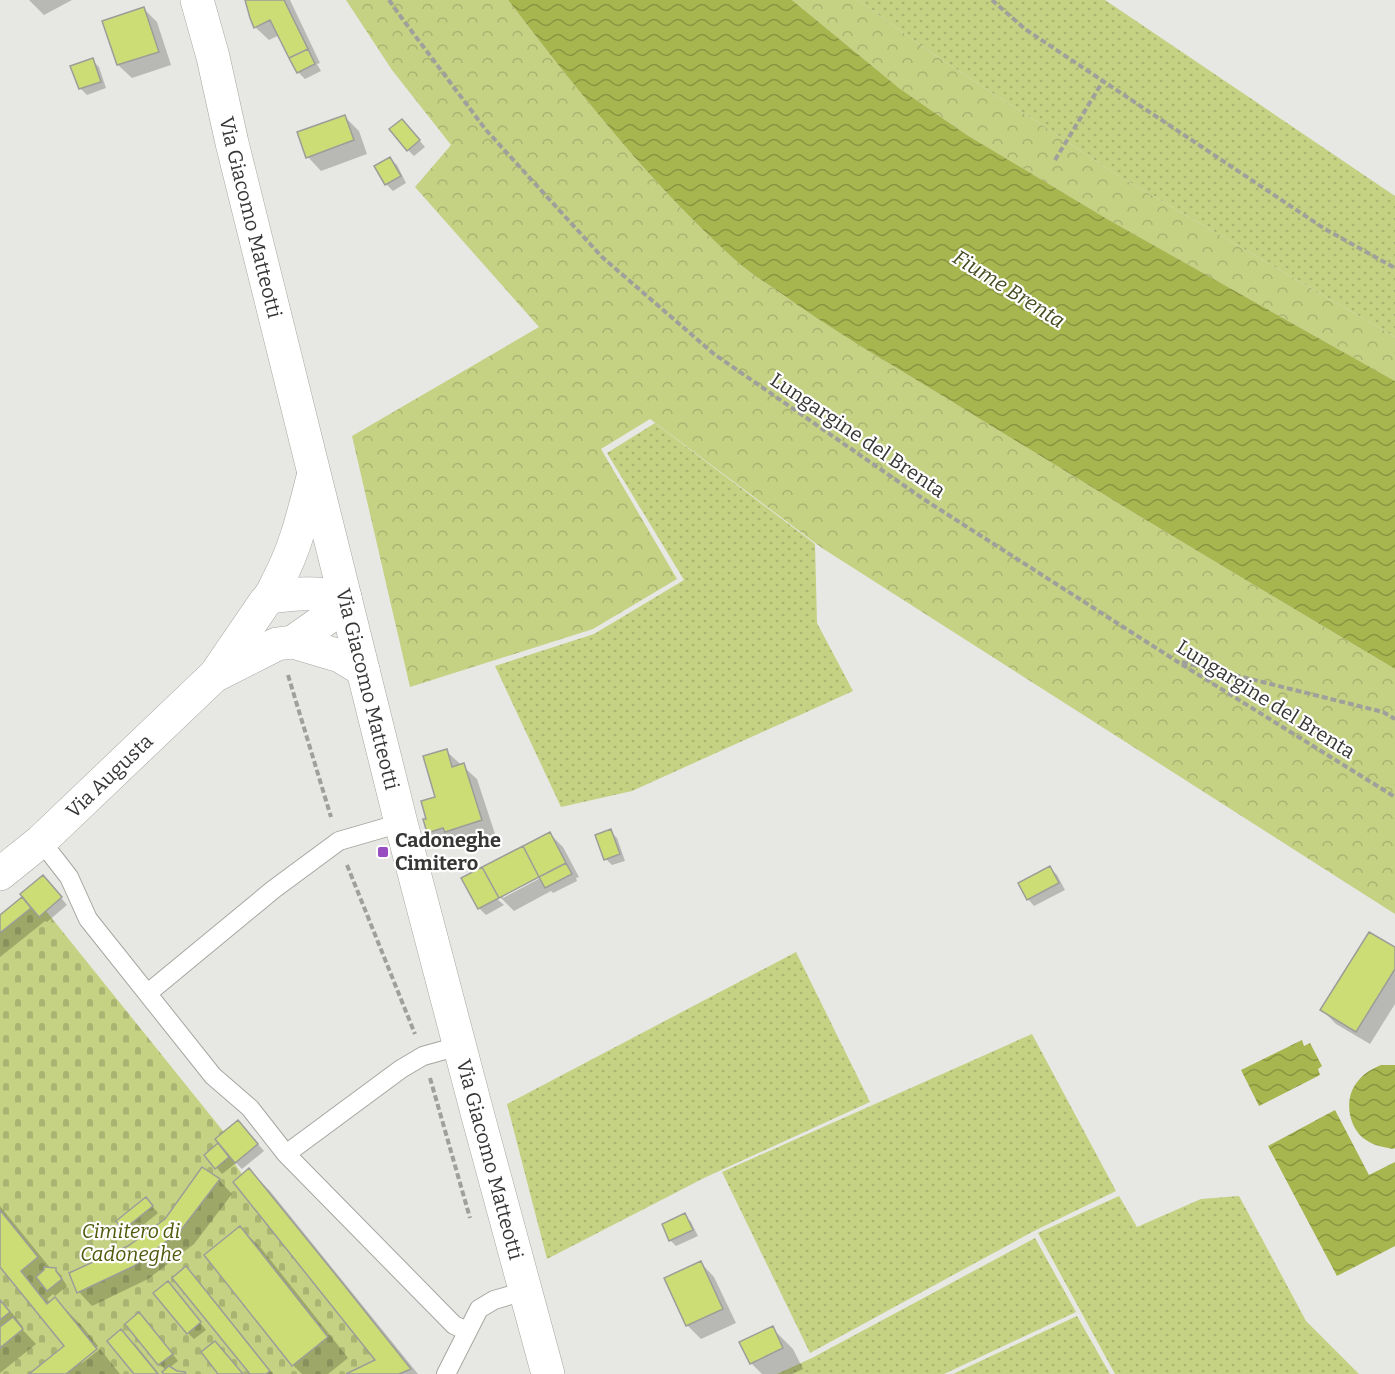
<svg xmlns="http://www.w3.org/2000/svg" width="1395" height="1374" viewBox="0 0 1395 1374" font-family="Bitter,serif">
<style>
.grass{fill:url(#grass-dots)}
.forest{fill:url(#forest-crowns)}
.cemetery{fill:url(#cemetery-stones)}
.water{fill:url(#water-waves)}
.shadow{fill:#0003;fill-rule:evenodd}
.building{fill:#cddd75;stroke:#9c9d99;stroke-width:1.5}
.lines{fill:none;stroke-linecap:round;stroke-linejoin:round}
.lane-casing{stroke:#a5a6a1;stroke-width:20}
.secondary-casing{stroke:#a5a6a1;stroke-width:34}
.path{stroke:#9fa09c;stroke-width:4;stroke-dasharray:6 3;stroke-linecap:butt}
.lane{stroke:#fff;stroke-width:18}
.secondary{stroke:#fff;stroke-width:33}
.poi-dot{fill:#984ec1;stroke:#fff;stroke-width:2}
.labels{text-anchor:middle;stroke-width:4.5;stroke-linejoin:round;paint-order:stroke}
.street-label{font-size:20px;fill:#363635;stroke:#fff}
.poi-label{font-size:20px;font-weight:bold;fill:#363635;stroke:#fff;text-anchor:start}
.park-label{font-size:20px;font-style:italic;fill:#515a0c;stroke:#fff}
.water-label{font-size:21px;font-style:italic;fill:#464c22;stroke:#fff}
</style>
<defs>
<pattern id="grass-dots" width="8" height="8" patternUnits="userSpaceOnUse" patternTransform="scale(1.5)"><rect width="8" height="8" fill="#c5d183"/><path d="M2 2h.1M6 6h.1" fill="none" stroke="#aab472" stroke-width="1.8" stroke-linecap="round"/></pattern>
<pattern id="forest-crowns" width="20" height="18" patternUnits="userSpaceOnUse" patternTransform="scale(1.5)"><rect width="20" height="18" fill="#c5d183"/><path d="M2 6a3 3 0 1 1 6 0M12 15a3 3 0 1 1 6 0" fill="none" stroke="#aab472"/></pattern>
<pattern id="cemetery-stones" width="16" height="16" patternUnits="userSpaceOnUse" patternTransform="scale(1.5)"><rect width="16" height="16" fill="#c5d183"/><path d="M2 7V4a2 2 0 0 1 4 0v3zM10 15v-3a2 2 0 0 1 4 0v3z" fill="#aab472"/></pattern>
<pattern id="water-waves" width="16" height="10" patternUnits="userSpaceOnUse" patternTransform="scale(1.5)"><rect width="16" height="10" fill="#a8b64f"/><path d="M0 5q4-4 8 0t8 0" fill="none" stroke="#8a9542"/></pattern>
</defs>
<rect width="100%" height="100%" fill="#e7e8e3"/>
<path class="grass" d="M858 0H1105L1395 196V337L1117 175 1059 136 989 91 920 45Z
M655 423 815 544 817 623 853 691 632 791 561 807 495 666 594 634 684 580 607 453Z
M796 952 870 1102 706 1177 547 1259 507 1104Z
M1032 1034 1116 1191 1032 1232 810 1353 722 1172Z
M1119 1196 1137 1227 1201 1199 1239 1196 1306 1321 1359 1374H1115L1038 1233Z
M1035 1238 1076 1312 944 1374H777L812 1358Z
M1077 1316 1110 1374H953Z"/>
<path class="forest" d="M346 0H508C578 91 649 182 734 259 746 270 761 280 775 289 829 329 889 363 946 398 1095 490 1245 580 1395 669V914L822 548 650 419 601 449 677 579 593 629 410 687 352 436 539 327 415 187 451 145 392 70Z
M792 0H858L920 45 989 91 1059 136 1117 175 1395 337V381L1109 220 967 135 899 88Z"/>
<path class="cemetery" d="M43 875 62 897 46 911 223 1131 238 1120 258 1144 235 1164 242 1174 249 1168 411 1369 399 1374H0V915L22 898 20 894Z"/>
<path class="water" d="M508 0H792L899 88 967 135 1109 220 1395 381V669C1245 580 1095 490 946 398 889 363 829 329 775 289 761 280 746 270 734 259 649 182 578 91 508 0Z
M1302 1040 1304 1046 1310 1043 1322 1066 1318 1069 1320 1075 1259 1106 1241 1070Z
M1381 1065H1395V1148L1393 1149C1383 1147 1375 1146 1366 1140 1348 1128 1343 1098 1358 1081 1364 1073 1372 1069 1381 1065Z
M1335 1110 1369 1175 1395 1162V1246L1337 1276 1268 1146Z"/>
<path class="shadow" d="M29 0H72L44 15Z
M246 0H290L320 63 317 64 321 71 305 79 298 72 280 35 269 40 255 27Z
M143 8 157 22 171 65 132 78 118 65Z
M92 60 99 67 106 88 87 95 80 88Z
M345 117 359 131 367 154 321 171 308 157Z
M408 127 425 147 414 156 408 150Z
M390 159 397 165 406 183 393 191 386 184Z
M446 751 477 779 495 834 460 845 456 841 442 845 429 832 428 820 437 797Z
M610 831 617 838 625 861 612 865 606 859Z
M550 834 563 847 579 877 576 878 577 881 553 893 551 891 514 911 500 897H495L504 905 486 915 479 908ZM544 873 546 875 503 898V894Z
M1050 868 1057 875 1065 890 1034 906 1028 899Z
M49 883 67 905 47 922 45 921 0 957V917L29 906Z
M1395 949V1004L1370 1044 1336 1024 1322 1010Z
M244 1128 264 1151 242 1169 236 1163 222 1174 206 1155 220 1144Z
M249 1170 270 1191 418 1374H349L377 1361Z
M219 1180 232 1194 194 1244 148 1279 92 1306 79 1292 71 1274 128 1248Z
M146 1199 158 1213 131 1235 118 1221Z
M0 1206 51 1269H55L62 1276V1278L67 1286 55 1296 53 1294 47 1299 50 1303 55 1299 82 1326 98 1346 80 1361 82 1363 100 1349 120 1374H31L66 1346 0 1264Z
M685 1215 691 1222 698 1236 676 1246 670 1240Z
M240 1228 261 1248 348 1358 328 1374H302L293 1365Z
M701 1263 714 1277 736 1323 701 1339 687 1325Z
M185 1268 199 1282 273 1374H252Z
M174 1290 206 1330 194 1339 188 1333Z
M0 1302 13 1314 23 1327 21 1328 36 1344 0 1373Z
M146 1320 178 1361 169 1368 185 1374H166V1371L127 1324Z
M772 1328 793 1349 803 1369 792 1374H762L751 1363Z
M121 1331 135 1344 159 1374H136Z"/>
<path class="building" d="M245 0H284L308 49 289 58 270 20 254 28 250 18Z
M144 7 159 52 117 65 102 21Z
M308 49 315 64 297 73 289 58Z
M93 58 101 82 79 89 70 66Z
M345 115 354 140 306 158 297 132Z
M402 119 420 140 407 151 389 129Z
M390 157 401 176 385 185 374 166Z
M447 749 452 767 464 763 482 820 445 832 443 828 427 833 423 819H426L421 801 435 797 423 756Z
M611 829 620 854 604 860 595 835Z
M550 832 566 863 539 877 523 846Z
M523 846 539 877 499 898 482 867Z
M566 863 572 874 545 888 539 877Z
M1050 866 1059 883 1027 900 1018 883Z
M482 867 499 898 478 909 461 878Z
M43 875 62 897 39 917 20 894Z
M22 897 31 908 0 933V915Z
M1369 932 1395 947V969L1356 1032 1320 1010Z
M238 1120 258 1144 235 1163 215 1139Z
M218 1143 229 1157 215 1169 204 1155Z
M202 1167 220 1179 181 1230 134 1266 77 1293 69 1273 128 1246 165 1219Z
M249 1168 340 1280 411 1369 399 1374H346L375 1360 233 1182Z
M146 1197 153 1206 123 1230 116 1221Z
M0 1210 38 1257 21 1271 47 1304 55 1297 97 1349 66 1374H29L64 1346 0 1267Z
M685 1213 693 1230 669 1241 662 1224Z
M240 1226 328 1337 292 1366 204 1255Z
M701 1261 723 1309 686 1326 664 1278Z
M186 1266 270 1371 266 1374H250L172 1278Z
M44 1267 56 1268V1271L62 1279 47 1291 36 1277 44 1270Z
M168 1281 201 1322 187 1334 153 1293Z
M0 1300 10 1312 0 1320Z
M139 1312 173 1354 158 1365 125 1324Z
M13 1317 23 1329 0 1348V1327Z
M773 1326 783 1348 750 1364 739 1342Z
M121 1329 158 1374H134L107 1341Z
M215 1341 243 1374H218L201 1352Z
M169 1366 177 1371 185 1372 186 1374H164L162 1372Z"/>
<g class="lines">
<g class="lane-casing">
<path id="lane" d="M41 841 69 877 88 919 213 1076 250 1108 286 1154 401 1069 423 1056 459 1046
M148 993 274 889 339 841 401 823
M286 1154 454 1325 467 1331
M446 1374 479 1309 494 1300 525 1291"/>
</g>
<g class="secondary-casing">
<g id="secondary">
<path id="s1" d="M197 0 213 57 232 143 401 823 478 1116 548 1374"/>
<path d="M270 597C299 593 316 592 345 598"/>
<path d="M293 642 330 616 345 598"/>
<path d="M216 675 277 644 293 642 340 656 363 670"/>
<path id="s2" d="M0 874 41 841 215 675 265 602C272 596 275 587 279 579 296 547 304 512 313 477"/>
</g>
</g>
<path class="path" d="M389 0 401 17 486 130 602 257 714 354 925 500 1178 662 1395 797
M992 0 1025 29 1325 229 1395 268
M1055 160 1103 81
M1182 662 1383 712 1395 719
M288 675 331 817
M347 865 415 1034
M430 1078 470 1218"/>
<use href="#lane" class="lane"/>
<use href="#secondary" class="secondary"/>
</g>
<rect class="poi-dot" x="377" y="846" width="12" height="12" rx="3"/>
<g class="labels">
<g class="street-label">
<text dy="7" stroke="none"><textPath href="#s1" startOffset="224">Via Giacomo Matteotti</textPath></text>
<text transform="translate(858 435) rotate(34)" y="7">Lungargine del Brenta</text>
<text dy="7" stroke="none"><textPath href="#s1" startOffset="710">Via Giacomo Matteotti</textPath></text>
<text transform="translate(1266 699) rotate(32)" y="7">Lungargine del Brenta</text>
<text dy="7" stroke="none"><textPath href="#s2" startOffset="147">Via Augusta</textPath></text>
<text dy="7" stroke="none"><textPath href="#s1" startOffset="1196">Via Giacomo Matteotti</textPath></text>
</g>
<g class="poi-label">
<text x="395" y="847">Cadoneghe<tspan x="395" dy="23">Cimitero</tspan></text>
</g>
<g class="park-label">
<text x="131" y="1238">Cimitero di<tspan x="131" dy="23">Cadoneghe</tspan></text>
</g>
<g class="water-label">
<text transform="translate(1009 289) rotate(32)" y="7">Fiume Brenta</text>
</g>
</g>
</svg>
